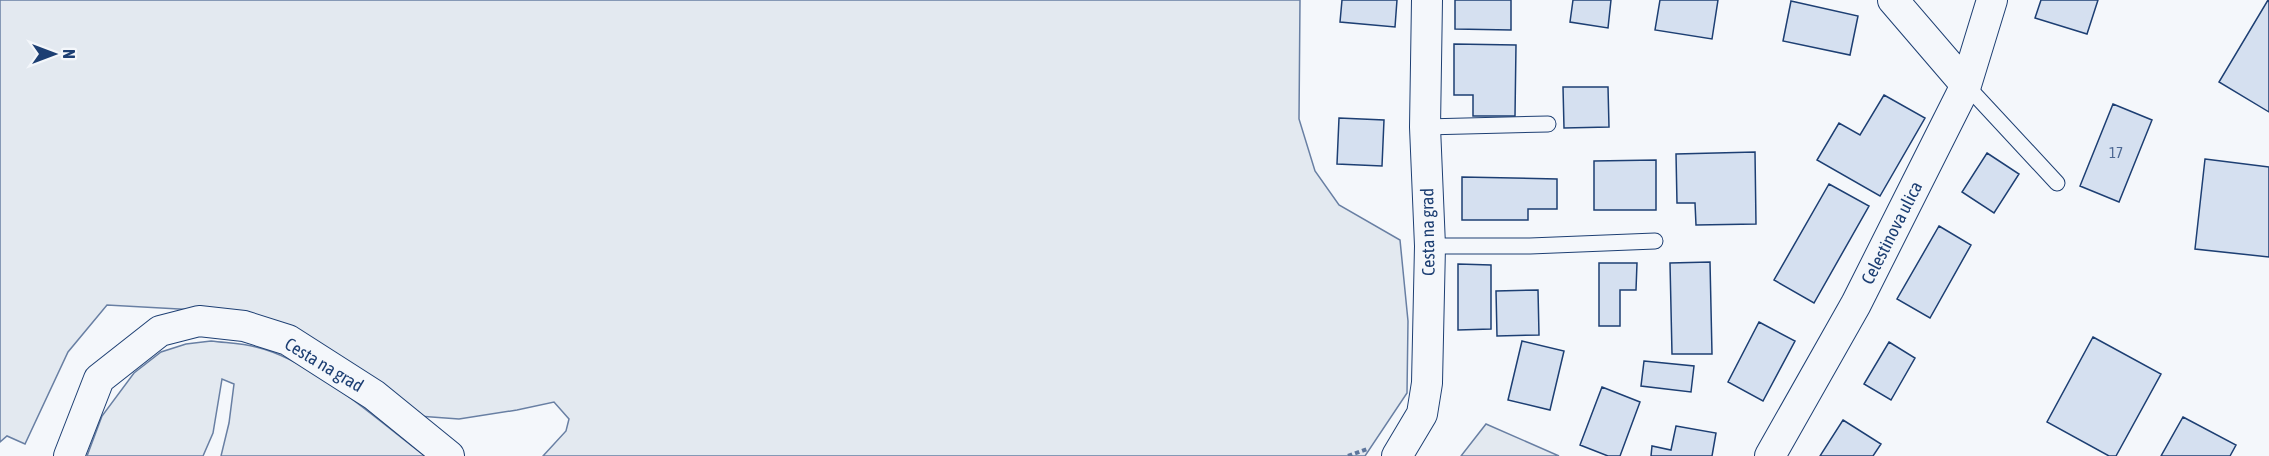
<svg xmlns="http://www.w3.org/2000/svg" width="2269" height="456" viewBox="0 0 2269 456" font-family="'Asap Condensed',sans-serif">
<style>
.green{fill:#e3e9f0;stroke:#687fa3;stroke-width:1.5}
.building{fill:#d5e0f0;stroke:#1d3f73;stroke-width:1.5}
.lines{fill:none;stroke-linecap:round;stroke-linejoin:round}
.service-casing{stroke:#1d3f73;stroke-width:17}
.minor-casing{stroke:#1d3f73;stroke-width:32}
.path{stroke:#5e769c;stroke-width:4;stroke-dasharray:4.5 3;stroke-linecap:butt}
.service{stroke:#f4f7fb;stroke-width:15}
.minor{stroke:#f4f7fb;stroke-width:30}
.labels{text-anchor:middle;stroke-width:4.5;stroke-linejoin:round;paint-order:stroke}
.number-label{font-size:15px;fill:#4b6792}
.street-label{font-size:18px;fill:#1d3f73;stroke:#f4f7fb}
</style>
<rect width="100%" height="100%" fill="#f4f7fb"/>
<path class="green" d="M0 0H1300L1299 119 1315 171 1339 205 1400 240 1408 321 1407 393 1365 456H543L566 431 569 419 554 402 517 410 459 419 418 416 215 311 107 305 68 352 25 444 7 436 0 442Z
M211 341C226 343 242 343 256 347 314 361 377 420 425 456H221L229 423 234 384 222 379 213 433 203 456H87L102 416 134 373 161 352 186 344Z
M1486 424 1559 456H1461Z"/>
<path class="building" d="M1342 0H1397L1395 27 1340 22Z
M1455 0H1511V30L1455 29Z
M1573 0H1611L1608 28 1570 22Z
M1660 0H1718L1712 39 1655 30Z
M2041 0H2098L2087 34 2035 18Z
M2268 0H2269V112L2219 82Z
M1791 1 1858 16 1850 55 1783 41Z
M1454 44 1516 45 1515 116H1473V95H1454Z
M1563 87H1608L1609 127 1564 128Z
M1884 95 1925 118 1880 196 1817 160 1839 123 1860 135Z
M2113 104 2152 120 2119 202 2080 186Z
M1339 118 1384 120 1382 166 1337 164Z
M1755 152 1756 224 1696 225 1695 203H1677L1676 154Z
M1987 153 2019 174 1994 213 1962 192Z
M2205 159 2269 167V257L2195 249Z
M1656 160V210H1594V161Z
M1462 177 1557 179V209H1528V220H1462Z
M1829 184 1869 206 1814 303 1774 280Z
M1939 226 1971 245 1930 318 1897 299Z
M1710 262 1712 354H1672L1670 263Z
M1599 263H1637L1636 290H1620V326H1599Z
M1458 264 1491 265V329L1458 330Z
M1538 290 1539 335 1497 336 1496 291Z
M1759 322 1795 341 1763 401 1728 382Z
M2093 337 2161 374 2116 456H2109L2047 422Z
M1522 341 1564 351 1550 410 1508 400Z
M1889 342 1915 358 1891 400 1864 384Z
M1644 361 1694 366 1691 392 1641 386Z
M1602 387 1640 402 1620 456H1608L1580 445Z
M2183 417 2236 445 2230 456H2161Z
M1843 420 1881 444 1873 456H1820Z
M1676 426 1716 433 1712 456H1651L1652 446 1671 450Z"/>
<g class="lines">
<g class="service-casing">
<path id="service" d="M1966 85 2057 183
M1425 127 1548 124
M1430 246H1530L1655 241"/>
</g>
<g class="minor-casing">
<path id="minor" d="M1893 0 1966 85
M69 456 99 379 160 331 199 321 244 326 288 340 374 395 449 456
M1397 456 1422 414 1427 383 1430 246 1425 127 1427 0
M1770 456 1856 304 1966 85 1992 0"/>
</g>
<path class="path" d="M1348 456 1367 449"/>
<use href="#service" class="service"/>
<use href="#minor" class="minor"/>
</g>
<g class="labels">
<g class="number-label">
<text x="2116" y="158">17</text>
</g>
<g class="street-label">
<text transform="translate(1428 232) rotate(-91)" y="6">Cesta na grad</text>
<text transform="translate(1892 233) rotate(-63)" y="6">Celestinova ulica</text>
<text transform="translate(324 365) rotate(31)" y="6">Cesta na grad</text>
</g>
</g>
<g transform="translate(54 54) rotate(90)" stroke="#f4f7fb" stroke-width="4.5" paint-order="stroke">
<path d="M0-4.5L10 22L0 15L-10 22Z" fill="#1d3f73"/>
<text y="-9" font-size="16" font-weight="bold" text-anchor="middle" fill="#1d3f73">N</text>
</g>
</svg>
